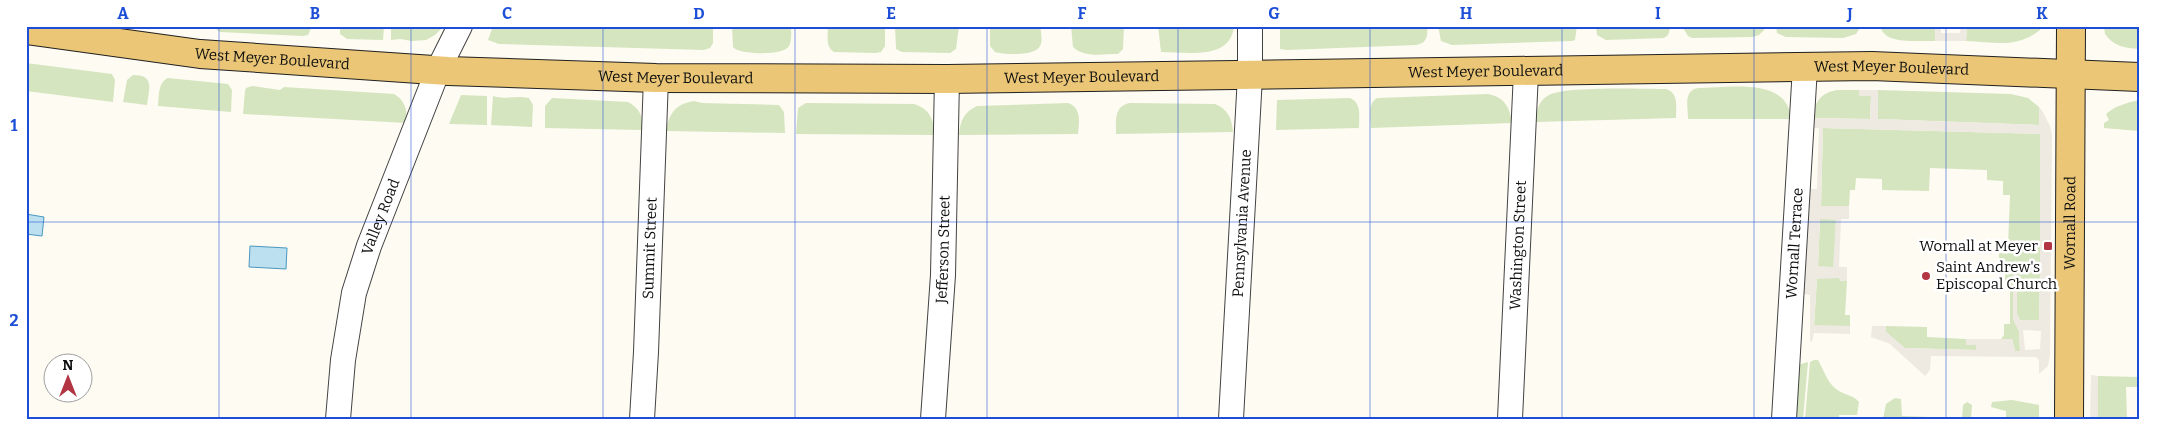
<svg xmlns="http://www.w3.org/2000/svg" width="2165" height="445" viewBox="0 0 2165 445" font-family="Bitter,serif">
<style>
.green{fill:#d5e5bf}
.plaza{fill:#eeeae1;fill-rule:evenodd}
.water{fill:#bce0f0;stroke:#4a98bf}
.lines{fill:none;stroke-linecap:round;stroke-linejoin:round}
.minor-casing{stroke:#424242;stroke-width:26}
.major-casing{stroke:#202020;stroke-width:30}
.minor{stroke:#fff;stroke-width:24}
.major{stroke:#eac676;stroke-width:28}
.grid{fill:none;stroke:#1d4ed8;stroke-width:1;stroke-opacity:0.55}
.poi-dot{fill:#b13543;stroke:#fff;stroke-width:2}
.labels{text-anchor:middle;stroke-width:5;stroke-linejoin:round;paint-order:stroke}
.street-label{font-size:15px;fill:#0f0f0f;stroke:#fff}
.poi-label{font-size:15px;fill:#0f0f0f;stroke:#fff;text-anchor:end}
.neatline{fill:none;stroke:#1d4ed8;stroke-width:2}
.grid-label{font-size:16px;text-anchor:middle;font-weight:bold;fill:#1d4ed8}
</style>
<rect width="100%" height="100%" fill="#fefbf2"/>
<path class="green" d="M212 26H312L308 35 303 36 220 32Z
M340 26H384L383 40 347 39 340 34Z
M391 26H444L435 35 426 40 412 41 400 39 391 40Z
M493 26H713V43L710 48 704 50 499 44 488 40Z
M732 26H791C791 32 792 41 789 46 784 56 739 55 733 47Z
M828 26H885V46L881 52 876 53 834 52C825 46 828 36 828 26Z
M895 26H959L956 49 950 53 902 52 896 49Z
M990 26H1040C1041 32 1043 41 1040 46 1036 56 1005 55 995 52L990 46Z
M1071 26H1124L1123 49 1118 54C1104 54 1084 58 1073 47Z
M1158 26H1234C1231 61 1186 52 1161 52Z
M1280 26H1427C1428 36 1427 43 1416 45L1287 50 1280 49Z
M1438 26H1577L1575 40 1572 41 1452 45 1441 41Z
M1596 26H1671L1668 35 1664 38 1606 40 1597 35Z
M1682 26H1764V30L1759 35 1752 37 1692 38 1688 36Z
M1776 26H1861L1856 34 1843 38 1786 37 1777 33Z
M1880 26H1935V41C1919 40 1885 46 1880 26Z
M1967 26H2041L2040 30C2016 49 1995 42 1966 41Z
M2104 26H2139V49C2125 48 2113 46 2105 34Z
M26 63 112 74 115 80 113 102 26 91Z
M133 75C155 75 149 88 147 105L123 102 127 80Z
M168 78 228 84 232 90 231 112 158 106C159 96 158 82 168 78Z
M252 86 280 90 284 87 394 94C405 100 408 111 406 123L243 114 245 91 246 88Z
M1698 88C1728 88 1788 76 1791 119H1688C1688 106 1683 91 1698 88Z
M1666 89C1679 93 1676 107 1676 118L1536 122C1536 111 1539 100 1549 95 1566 86 1643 89 1666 89Z
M1837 90H1859L1860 96H1871L1870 119 1812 118C1815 102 1820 93 1837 90Z
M1878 90 2011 94 2028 98 2039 107V125L1878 119Z
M1488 94C1504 97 1510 107 1512 123L1371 128C1371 117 1367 104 1377 98Z
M461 95 487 96V125L449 124Z
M493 96C504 100 517 95 529 98L533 105 532 127 491 125Z
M552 98 628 102C641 109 643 117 642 130L545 128V106Z
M1350 98C1362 103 1359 117 1359 128L1276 130 1277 100Z
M2139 100V131L2104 128V123L2109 120 2106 114C2115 106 2126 103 2139 100Z
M694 101 702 103 779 105 784 112 785 133 666 131C669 114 675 104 694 101Z
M806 103 914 104C930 109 934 120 935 135L796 134 798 108Z
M1068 103C1082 108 1079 122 1078 134L959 135C960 121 964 112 977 106Z
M1130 103 1215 104C1228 109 1232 119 1233 132L1116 134C1116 120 1114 106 1130 103Z
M1823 128 2040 134V264L2006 263 2005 259H1999V246H2008L2010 195H2003V181L1987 180V170L1930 168 1929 191 1882 190V179L1856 178 1855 190H1850L1849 206H1821Z
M1820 219H1836L1834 267H1818Z
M2005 271H2013V319L2019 331 2020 351H2015L2012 339H2001L2004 335V324H2010V287L2005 286Z
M2017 272H2040L2039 320H2020L2017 314Z
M1817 278H1840V281H1847L1845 315H1850V326H1814Z
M1886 326 1927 327V337L1966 339V345H1976V350L1904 348 1886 332Z
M1814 360H1818C1824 370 1826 380 1835 388 1842 395 1853 394 1859 402L1857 415H1839V419H1805L1810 362Z
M1808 362 1803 419H1794L1798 365Z
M2098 376 2139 377V387H2126L2127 419H2098Z
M1895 398 1901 399 1902 416 1962 418 1963 405 1967 402 1972 405 1971 419H1883L1886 404Z
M2012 400 2039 405V419H2006V411L1991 407 1992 402Z"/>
<path class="plaza" d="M1935 26H1941V33H1960L1961 26H1967L1966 41H1935Z
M1859 90H1878V119L2039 125V107L2043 112 2050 126 2052 134 2050 355 2048 366 2039 374V360L2036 357 1931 356 1930 370 1925 376 1890 344 1871 337 1872 326H1886V332L1905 348 1976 350V345H1966V339H2012L2015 351H2020L2019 331 2013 319V272L2005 271 2006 263 2040 264V134L1823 128 1821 206H1849V219H1841L1839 267H1847V281H1840L1839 278 1817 279 1814 325 1850 326V334L1814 333 1812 342 1810 341V295L1804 294 1810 189H1817L1819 128H1812V118L1870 119 1871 96H1859ZM1820 219 1836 220 1833 267 1818 266ZM2017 272 2040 273 2039 320H2020L2017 314ZM2023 330 2041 331 2040 349 2025 350Z
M2091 375 2098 376V419H2090Z"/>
<path class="water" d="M26 214 44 217 42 236 26 234Z
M250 246 287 248 286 269 249 267Z"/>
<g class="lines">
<g class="minor-casing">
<g id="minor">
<path id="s1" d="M338 419 343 360 354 293 369 246 438 70 460 26"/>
<path id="s2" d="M642 419 646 352 656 78"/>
<path id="s3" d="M933 419 943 275 947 79"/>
<path id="s4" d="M1231 419 1250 76V26"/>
<path id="s5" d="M1510 419 1526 72"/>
<path id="s6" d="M1784 419 1805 67"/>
</g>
</g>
<g class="major-casing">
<g id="major">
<path id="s7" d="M26 30 200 54 448 71 656 78 947 79 1872 66 2139 77"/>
<path id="s8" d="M2069 419 2071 26"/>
</g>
</g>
<use href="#minor" class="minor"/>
<use href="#major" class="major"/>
</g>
<path class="grid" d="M219 26V419M411 26V419M603 26V419M795 26V419M987 26V419M1178 26V419M1370 26V419M1562 26V419M1754 26V419M1946 26V419M26 222H2139"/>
<g class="poi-dot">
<rect x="2043" y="241" width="10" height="10" rx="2.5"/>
<circle cx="1926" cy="276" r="5"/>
</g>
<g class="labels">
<g class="street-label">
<text dy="5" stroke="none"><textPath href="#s7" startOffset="248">West Meyer Boulevard</textPath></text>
<text dy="5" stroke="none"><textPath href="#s7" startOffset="1868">West Meyer Boulevard</textPath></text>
<text dy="5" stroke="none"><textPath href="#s7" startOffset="1462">West Meyer Boulevard</textPath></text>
<text dy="5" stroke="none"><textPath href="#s7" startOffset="652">West Meyer Boulevard</textPath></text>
<text dy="5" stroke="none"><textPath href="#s7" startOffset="1058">West Meyer Boulevard</textPath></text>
<text dy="5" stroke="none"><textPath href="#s1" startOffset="208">Valley Road</textPath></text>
<text dy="5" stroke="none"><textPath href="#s8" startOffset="196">Wornall Road</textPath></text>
<text dy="5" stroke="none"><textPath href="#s4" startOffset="196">Pennsylvania Avenue</textPath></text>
<text dy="5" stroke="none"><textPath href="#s6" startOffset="176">Wornall Terrace</textPath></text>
<text dy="5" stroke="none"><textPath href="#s5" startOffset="174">Washington Street</textPath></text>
<text dy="5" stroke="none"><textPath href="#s2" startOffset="171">Summit Street</textPath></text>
<text dy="5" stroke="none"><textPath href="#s3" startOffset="170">Jefferson Street</textPath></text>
</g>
<g class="poi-label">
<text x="2038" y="251">Wornall at Meyer</text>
<text x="1936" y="272" text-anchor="start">Saint Andrew's<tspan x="1936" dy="17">Episcopal Church</tspan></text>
</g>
</g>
<rect width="2165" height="445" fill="none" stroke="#ffffff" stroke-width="55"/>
<g transform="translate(68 378)"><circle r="24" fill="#ffffff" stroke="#9f9f9f"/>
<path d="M0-4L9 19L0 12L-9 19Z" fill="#b13543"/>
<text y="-8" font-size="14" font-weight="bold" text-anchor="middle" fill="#0f0f0f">N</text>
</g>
<rect x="28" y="28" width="2110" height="390" class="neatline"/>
<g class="grid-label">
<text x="123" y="19">A</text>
<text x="315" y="19">B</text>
<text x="507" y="19">C</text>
<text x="699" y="19">D</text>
<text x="891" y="19">E</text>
<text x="1082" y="19">F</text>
<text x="1274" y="19">G</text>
<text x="1466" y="19">H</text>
<text x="1658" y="19">I</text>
<text x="1850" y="19">J</text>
<text x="2042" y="19">K</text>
<text x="14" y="131">1</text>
<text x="14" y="326">2</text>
</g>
</svg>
